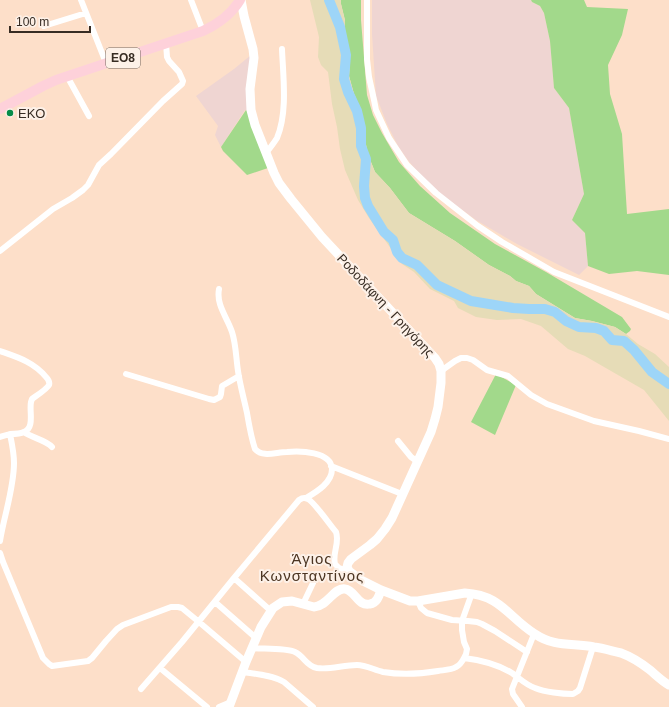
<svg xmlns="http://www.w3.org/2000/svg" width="669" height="707" viewBox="0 0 669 707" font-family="Helvetica,sans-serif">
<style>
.industrial{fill:#efd5d2}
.green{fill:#a2d98b}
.sand{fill:#e6dcb7}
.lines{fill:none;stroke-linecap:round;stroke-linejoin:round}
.river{stroke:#9dd5f8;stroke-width:10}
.street{stroke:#fff;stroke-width:6}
.secondary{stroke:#fff;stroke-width:9}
.primary{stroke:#fed1da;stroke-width:10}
.poi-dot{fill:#068c49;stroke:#fdf1e8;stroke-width:1.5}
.labels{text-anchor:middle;stroke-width:4;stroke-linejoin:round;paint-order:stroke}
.shield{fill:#fdf1e8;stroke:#72675e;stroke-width:1}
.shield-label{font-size:12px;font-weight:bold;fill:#372c23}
.poi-label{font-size:13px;fill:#372c23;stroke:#fdf1e8;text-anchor:start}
.street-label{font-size:13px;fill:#372c23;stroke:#fdf1e8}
.quarter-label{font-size:15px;letter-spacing:1px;fill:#4c3522;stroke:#fdf1e8}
</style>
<rect width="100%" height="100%" fill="#fddfc9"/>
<path class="industrial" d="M372 0H531L532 2 540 6 544 13 550 41 554 88 569 108 584 194 572 220 585 233 588 266 579 275 517 244 476 220 434 189 421 176 407 159 398 146 387 124 380 106 376 96 372 34Z
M251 55 247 111 245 110 221 147 215 135 218 126 196 96 234 69Z"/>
<path class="green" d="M341 0H361V20L367 95 373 115 382 133 399 162 420 186 450 213 495 244 546 272 622 317 631 329 630 331 626 334 615 327 592 321 575 318 536 294 529 286 516 281 510 276 489 265 455 241 409 213 390 188 375 172 367 152 365 137 361 110 354 94 349 76 350 56 345 36V20L341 4Z
M531 0H584L587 7 628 9 622 35 608 65 610 94 622 134 627 214 669 209V275L637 271 609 274 588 266 585 233 572 220 584 194 569 108 554 88 550 41 544 13 540 6 532 2Z
M246 110 247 111 268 168 247 175 223 151 221 147Z
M496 374 516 385 495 435 471 422Z"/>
<path class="sand" d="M310 0H341V4L345 21V36L350 56 349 76 354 94 361 110 365 137 367 152 375 172 390 188 409 213 455 241 489 265 510 276 516 281 529 286 536 294 575 318 592 321 615 327 626 334 638 344 655 354 669 367V421L644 390 585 356 568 349 541 326 521 319 497 320 476 317 458 308 454 301 430 289 414 272 402 264 369 218 358 200 345 170 340 149 337 127 332 104 328 72 321 65 318 57 319 37Z"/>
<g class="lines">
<path class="river" d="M329 0 340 27 346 55 344 79 348 92 357 111 361 128V146L366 159 364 186 365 198 368 206 384 232 393 240 397 252 402 258 417 265 437 285 471 301 513 308 529 309H545L555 312 566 321 579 327 596 328 604 331 612 340 624 341 634 350 652 372 669 384"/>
<path class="street" d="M81 0 106 63
M191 0 203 31
M367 0V59L369 77 374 100 376 110 389 138 407 165 436 193 478 226 502 242 554 272 669 317
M44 26 86 13
M67 76 89 116
M266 153C270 148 274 143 277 138 288 112 283 76 282 49
M0 251 53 209 72 198 83 190 88 185 99 165 111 154 163 101 182 84 183 81 179 72 169 61 167 57 166 43
M219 289C216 305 227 317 232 332 236 344 236 358 238 371 240 385 244 399 247 413 249 425 251 437 255 449 263 458 276 452 287 452 300 451 331 451 332 469 332 483 316 492 306 498
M0 351C17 357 34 362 46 377 48 379 50 382 49 385 47 389 36 396 32 399L31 402C29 411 35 428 24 432 20 434 15 434 10 434
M441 371 455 361 461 358H467L473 360 487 370 508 376 531 395 547 404 594 421 639 431 669 439
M126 374 209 399 214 400 220 397 221 394 222 386 239 376
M24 432C32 438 46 440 52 447
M0 437 10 434C12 444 14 453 14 463 14 488 4 516 0 541
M398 441 411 457 418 462
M331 466 402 494
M0 553 3 562 43 658 49 664 52 666 88 661 92 658 106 641 117 629 123 625 171 607H178L182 608 199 622 246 662
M234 578 299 500C302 498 304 497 308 499 315 503 330 525 336 532 340 543 332 553 335 564L339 568 349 571
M418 601 421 608 427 613 452 620 468 621 477 622 482 624 495 631 527 652
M215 602 256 638
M303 604 313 583
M252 648C263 649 286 648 295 652 304 656 306 666 317 668 330 670 343 665 357 665 366 665 374 670 383 672 401 675 420 674 438 671 444 670 451 670 456 667 460 665 462 662 464 658 481 660 497 664 512 673 519 678 526 685 535 688 545 692 562 694 573 694L578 691 580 688 593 647
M464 658 466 654 467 649 464 642 462 630V621L472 593
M160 668 207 707
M243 672C256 674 272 675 284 682L313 707
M141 689 182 642 234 578 271 611
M219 707 231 702
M522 707 513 694 512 689 534 634"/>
<path class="secondary" d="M241 0 244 16 253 49 254 58 250 89 251 110 255 125 274 173 279 183 291 199 322 237 435 358 439 364 441 371V383L438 407 435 419 431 432 392 518 385 529 377 539 370 545 351 559 348 563 347 567 349 571 361 580 381 590 410 601H418L465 593C501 595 508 617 535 634 554 647 572 643 594 647 603 648 612 651 621 653 632 657 641 663 650 670 656 675 662 681 669 685
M229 707 246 662 261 627 273 608 282 602 292 601 314 607C328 606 334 587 345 589 355 590 358 607 370 604 377 603 379 596 381 590"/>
<path class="primary" d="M0 109 43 86 56 80 203 31C218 24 231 15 240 0"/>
</g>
<circle class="poi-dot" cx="10" cy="113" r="4"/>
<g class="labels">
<rect class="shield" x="106" y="48" width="34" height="20" rx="3"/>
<g class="shield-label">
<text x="123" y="62">ΕΟ8</text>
</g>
<g class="poi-label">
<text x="18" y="118">EKO</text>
</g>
<g class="street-label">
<text transform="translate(386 305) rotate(47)" y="5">Ροδοδάφνη - Γρηγόρης</text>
</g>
<g class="quarter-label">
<text x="312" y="564">Άγιος<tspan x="312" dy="17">Κωνσταντίνος</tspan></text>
</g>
</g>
<path d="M10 26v6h80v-6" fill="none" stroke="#372c23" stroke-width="2"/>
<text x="16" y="26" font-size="12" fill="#372c23" stroke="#fdf1e8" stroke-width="3" paint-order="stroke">100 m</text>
</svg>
